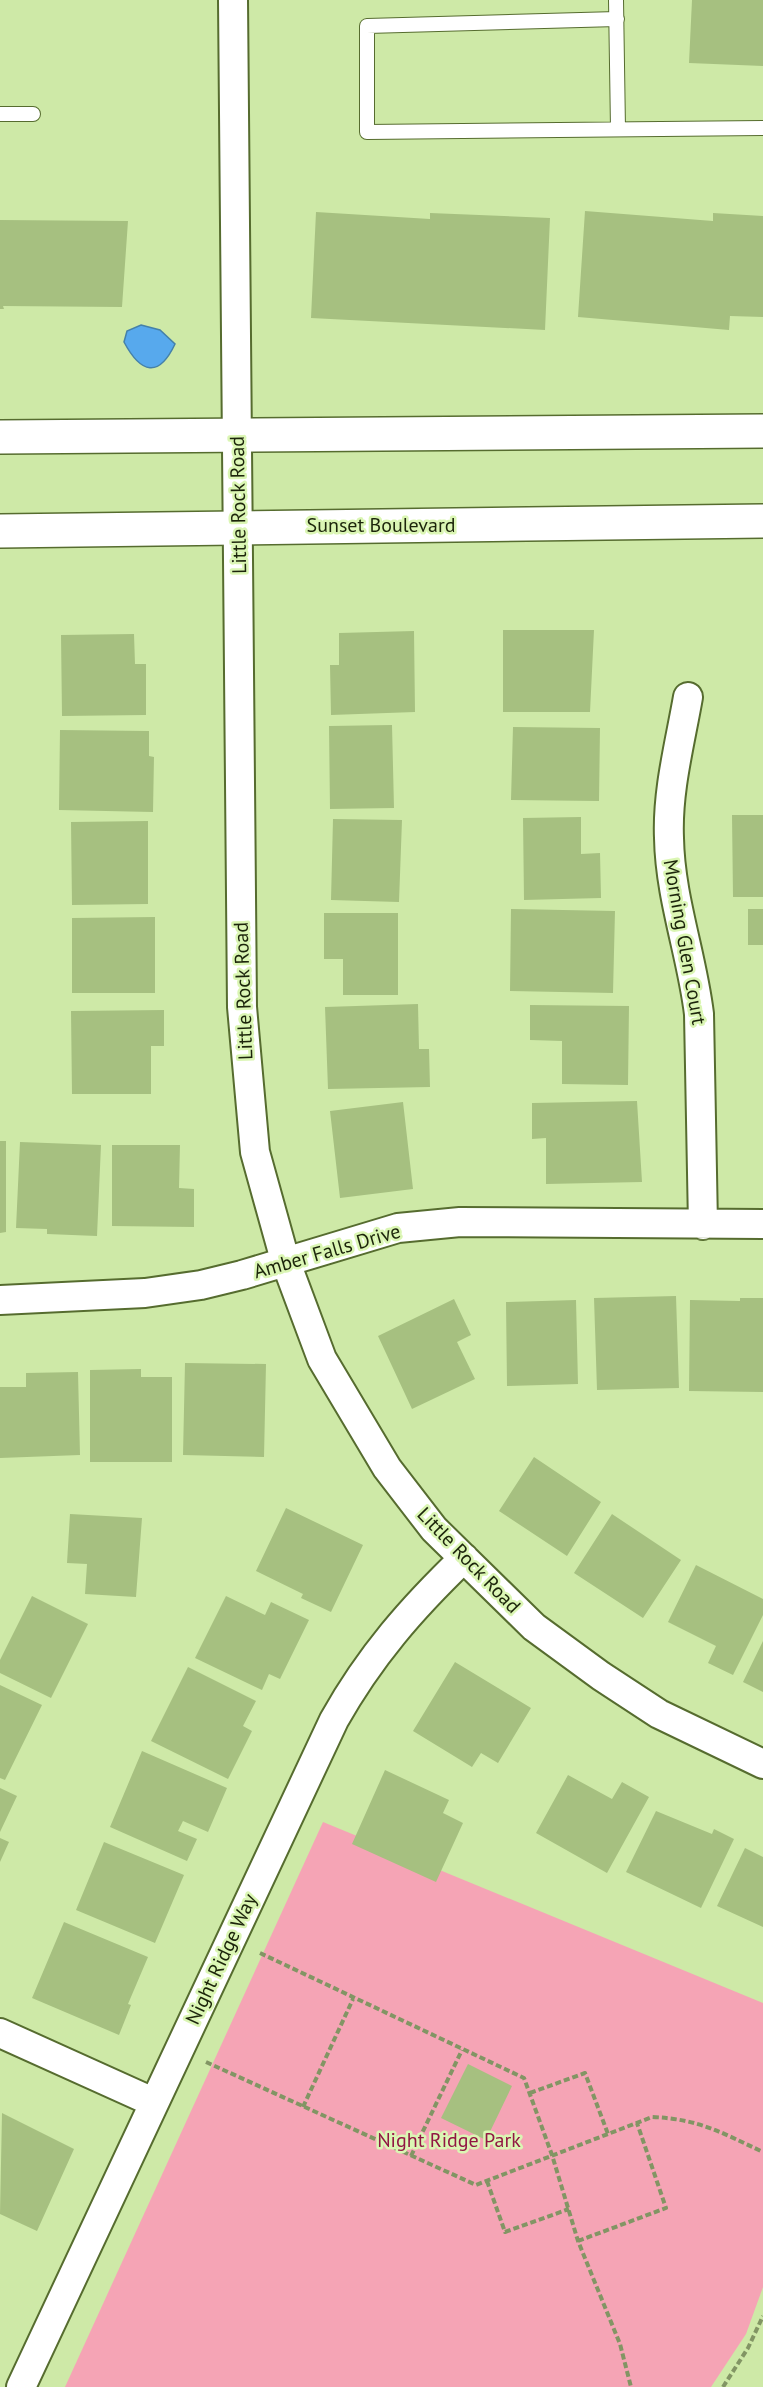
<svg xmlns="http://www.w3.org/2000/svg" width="763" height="2387" viewBox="0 0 763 2387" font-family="'PT Sans',sans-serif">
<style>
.green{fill:#f5a4b5}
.water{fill:#57a9ed;stroke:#4581a9;stroke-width:1.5}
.building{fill:#a6c080}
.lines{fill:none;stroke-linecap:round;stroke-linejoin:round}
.service-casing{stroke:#566c2f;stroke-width:16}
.minor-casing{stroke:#566c2f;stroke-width:32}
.secondary-casing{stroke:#566c2f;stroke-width:36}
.path{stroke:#829564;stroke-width:4;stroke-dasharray:6 3;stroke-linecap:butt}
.service{stroke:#fff;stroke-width:14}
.minor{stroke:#fff;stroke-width:28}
.secondary{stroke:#fff;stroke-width:33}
.labels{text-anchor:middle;stroke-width:5;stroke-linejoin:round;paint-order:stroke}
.street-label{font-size:20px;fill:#1c250b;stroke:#dbf6b4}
.park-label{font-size:20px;fill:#911643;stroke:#dbf6b4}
</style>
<rect width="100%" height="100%" fill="#cee9a7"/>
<path class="green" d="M323 1822 763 2003V2287L746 2334 711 2387H65Z"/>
<path class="water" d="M141 325 160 330 175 344C159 378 141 374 124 342L127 331Z"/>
<path class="building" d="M692 0H763V66L689 63Z
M585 211 713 221V213L763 216V317L730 316 729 330 578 317Z
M316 212 430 219V213L550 218 545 330 311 318Z
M0 220 128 221 122 307 3 306 4 309H0Z
M503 630H594L590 712H503Z
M414 631 415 712 331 715 330 665H339V633Z
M134 634 135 664H146V715L62 716 61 635Z
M392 725 394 808 330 809 329 726Z
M513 727 600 728 599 801 511 800Z
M60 730 149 731V756L154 757 153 812 59 810Z
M732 815H763V897H733Z
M581 817V854L600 853 601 898 524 900 523 818Z
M333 819 402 820 399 902 331 900Z
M148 821V904L72 905 71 822Z
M511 909 615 911 613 993 510 991Z
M748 909H763V945H748Z
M324 913H398V995H343V959H324Z
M155 917V993H72V918Z
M418 1004 419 1049H429L430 1087 328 1089 325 1007Z
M530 1005 629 1006 628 1085 562 1084V1041L530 1040Z
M164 1010V1046H151V1094H72L71 1011Z
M637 1101 642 1182 546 1184V1138L532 1139V1103Z
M403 1102 413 1189 340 1198 330 1111Z
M0 1141H6V1232L0 1233Z
M20 1142 101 1145 97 1236 47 1234V1229L16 1228Z
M112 1145H180L179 1188 194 1189V1227L112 1226Z
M676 1296 679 1388 597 1390 594 1298Z
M740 1298H763V1392L689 1391 690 1300 740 1301Z
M454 1299 471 1335 457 1342 475 1379 412 1409 378 1336Z
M576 1300 578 1384 507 1386 506 1302Z
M185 1363 266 1364 264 1457 183 1455Z
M141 1369V1377H172V1462H90V1370Z
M78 1372 80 1455 0 1458V1387H26V1373Z
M534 1457 601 1502 567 1556 499 1511Z
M286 1508 363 1545 331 1612 301 1598 303 1594 256 1571Z
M70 1514 142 1518 136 1597 85 1594 87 1564 67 1563Z
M612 1514 681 1560 643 1618 574 1573Z
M696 1565 763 1599V1615L733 1675 708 1663 716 1646 668 1622Z
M32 1596 88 1624 51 1698 0 1673V1660Z
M226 1596 265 1615 271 1602 309 1620 280 1679 269 1674 262 1690 195 1658Z
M763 1641V1692L743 1682Z
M455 1662 531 1708 498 1763 481 1753 472 1767 413 1731Z
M188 1667 256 1701 243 1726 252 1731 228 1779 151 1741Z
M0 1685 42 1705 5 1780 0 1778Z
M142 1751 227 1788 208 1832 183 1821 178 1831 197 1839 187 1861 110 1827Z
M385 1770 449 1800 443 1813 463 1823 436 1882 352 1844Z
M568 1775 612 1799 622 1782 649 1797 607 1873 536 1833Z
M0 1788 17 1796 0 1832Z
M656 1811 712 1834 714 1829 734 1839 701 1908 626 1872Z
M0 1838 9 1842 0 1862Z
M104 1842 184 1875 155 1943 76 1910Z
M745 1848 763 1857V1927L717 1906Z
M64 1922 148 1957 128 2004 131 2005 119 2035 32 1998Z
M468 2064 512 2086 486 2140 441 2118Z
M2 2113 74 2149 37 2231 0 2214Z"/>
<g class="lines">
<g class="service-casing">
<path id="service" d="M616 0 618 129
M617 19 367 26V132L763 128
M0 114H33"/>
</g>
<g class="minor-casing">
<path id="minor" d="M233 0 242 1007 255 1152 285 1260 322 1359 387 1468 434 1529 534 1627 601 1676 659 1714 763 1764
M688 697C680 743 667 791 669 838 670 898 692 955 699 1014L703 1225
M0 1300 145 1293 201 1285 242 1275 398 1228 460 1222 763 1224
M0 2033 153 2102
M21 2387 334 1720C370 1656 411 1609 464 1558"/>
</g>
<g class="secondary-casing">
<path id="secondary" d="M0 437 763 431
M0 531 763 521"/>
</g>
<path class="path" d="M260 1953 524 2078 552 2155 578 2241 620 2344 631 2387
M206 2062 476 2185 652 2117C700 2119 722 2133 763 2152
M530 2093 585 2073 608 2134
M303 2107 353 1999
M411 2156 462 2050
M487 2181 505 2232 569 2209
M578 2241 666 2208 637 2123
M723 2387 748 2348 763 2316"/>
<use href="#service" class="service"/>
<use href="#minor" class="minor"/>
<use href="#secondary" class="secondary"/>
</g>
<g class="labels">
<g class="street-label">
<text transform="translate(238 505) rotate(-91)" y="7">Little Rock Road</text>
<text x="381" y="532">Sunset Boulevard</text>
<text transform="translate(685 942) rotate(80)" y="7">Morning Glen Court</text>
<text transform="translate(243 991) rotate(-92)" y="7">Little Rock Road</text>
<text transform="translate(327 1251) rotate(-16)" y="7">Amber Falls Drive</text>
<text transform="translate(469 1560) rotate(46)" y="7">Little Rock Road</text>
<text transform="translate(221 1959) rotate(-65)" y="7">Night Ridge Way</text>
</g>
<g class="park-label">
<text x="449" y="2147">Night Ridge Park</text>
</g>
</g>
</svg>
